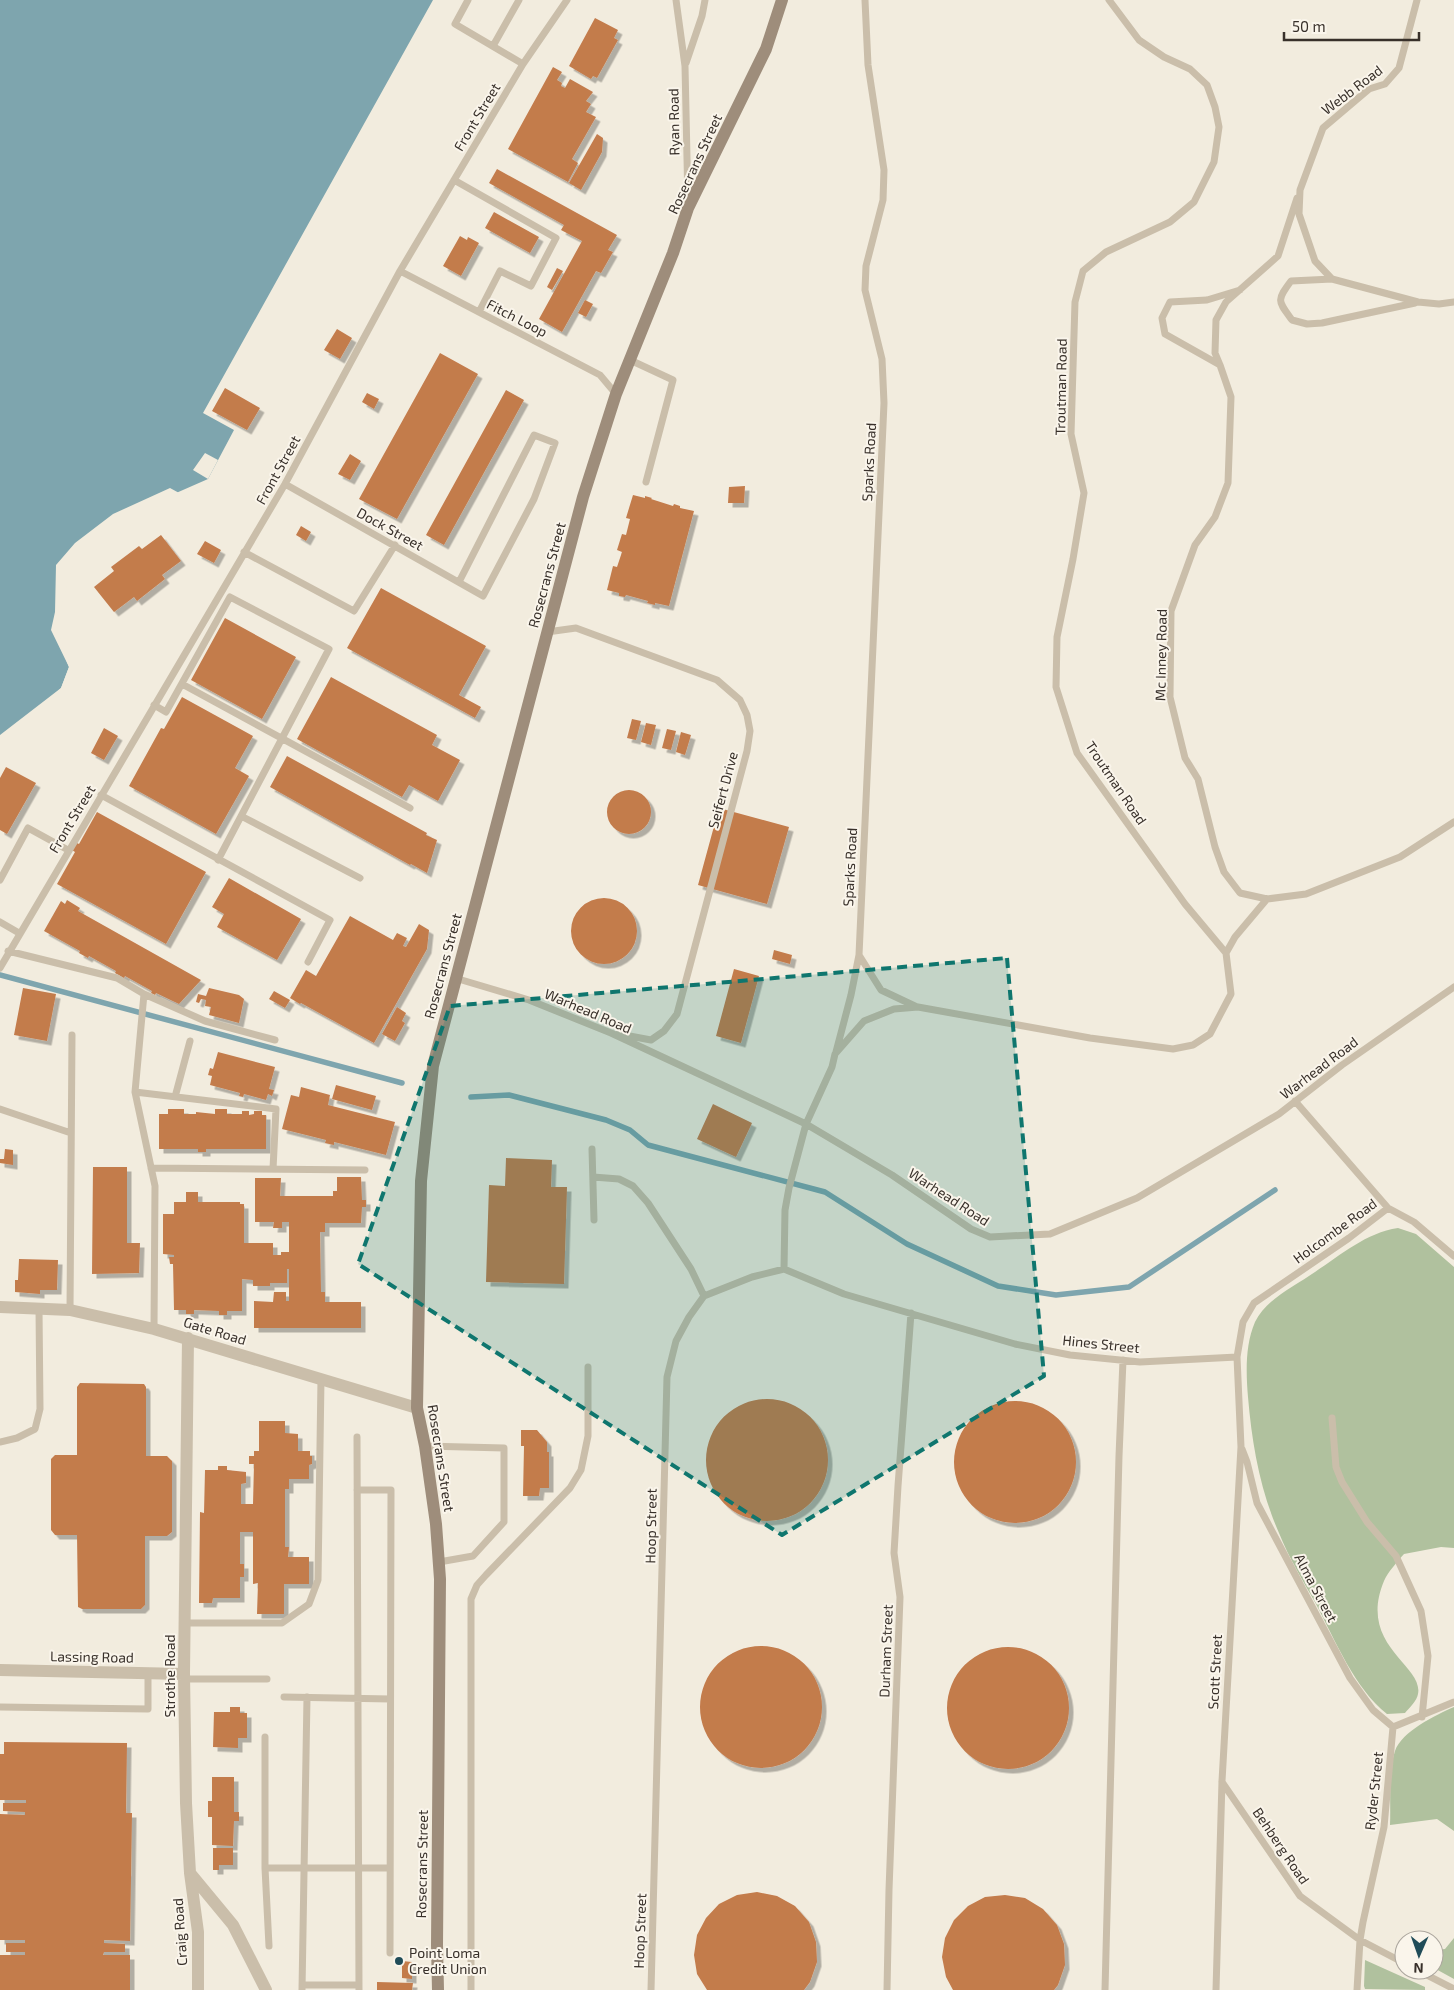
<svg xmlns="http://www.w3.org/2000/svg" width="1454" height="1990" viewBox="0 0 1454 1990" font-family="'Exo 2',sans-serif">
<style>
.green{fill:#b0c19e}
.water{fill:#7ea5ae}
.pier{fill:#f2ecde}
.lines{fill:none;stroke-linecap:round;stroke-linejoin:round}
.stream{stroke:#7ea5ae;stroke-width:5.5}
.building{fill:#c37b4c;filter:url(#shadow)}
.lane{stroke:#cabeaa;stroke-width:7}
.street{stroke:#cabeaa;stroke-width:12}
.secondary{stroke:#9e8d7b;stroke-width:12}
.marked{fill:#0f766e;fill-opacity:0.2;stroke:#0f766e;stroke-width:4;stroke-dasharray:10 6;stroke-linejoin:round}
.poi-dot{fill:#204c58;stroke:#faf5eb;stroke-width:2}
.labels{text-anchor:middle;stroke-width:4;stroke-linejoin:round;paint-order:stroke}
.street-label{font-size:14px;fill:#38302a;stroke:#faf5eb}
.poi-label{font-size:14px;fill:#38302a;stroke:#faf5eb;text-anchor:start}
</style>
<defs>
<filter id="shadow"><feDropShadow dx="4.5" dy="4.5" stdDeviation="0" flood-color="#0004"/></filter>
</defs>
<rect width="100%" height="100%" fill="#f2ecde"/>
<path class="green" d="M1398 1228 1416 1234 1454 1267V1548L1441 1547 1404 1554C1397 1562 1388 1572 1384 1581 1357 1646 1424 1665 1418 1694 1417 1701 1409 1708 1405 1713L1387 1714C1355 1689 1335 1640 1316 1604 1303 1581 1289 1558 1279 1533 1260 1490 1252 1444 1248 1397 1246 1373 1245 1345 1255 1322 1266 1299 1295 1286 1315 1272 1342 1254 1366 1233 1398 1228Z
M1454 1707V1831L1437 1819 1390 1825C1391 1803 1388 1771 1395 1751 1402 1731 1436 1715 1454 1707Z
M1454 1938V1979L1434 1968V1950L1445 1949Z
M1365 1960 1425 1987V1990L1365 1989 1364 1986Z"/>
<path class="water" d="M0 0H433L203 413 234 430 208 479 167 497 70 565 53 626 69 667 61 688 0 751Z"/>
<path class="pier" d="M205 453 218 460 208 479 193 470Z
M170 488 181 494 168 499 72 567 56 626 71 667 63 689 0 753V735L61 688 69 667 51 630 55 612 56 565 75 543 113 514Z"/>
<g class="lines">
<path class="stream" d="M0 975 402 1083
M471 1097 509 1095 606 1120 630 1130 648 1145 825 1192 907 1244 998 1286 1056 1295 1129 1287 1275 1190"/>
</g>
<path class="building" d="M595 18 618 30 614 38 618 40 597 78 593 76 591 79 569 66Z
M553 67 562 72 557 80 562 83 561 86 565 88 570 79 593 92 586 101 591 104 586 112 596 117 572 159 578 163 568 182 508 149Z
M597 134 603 138 602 152 581 190 569 183Z
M497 169 617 235 608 250 613 252 601 273 596 271 562 332 539 319 582 241 561 230 564 225 489 183Z
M494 212 539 237 530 253 485 228Z
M460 236 467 240 468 237 479 243 461 276 443 266Z
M557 268 563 271 552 290 547 287Z
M585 300 593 304 586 317 578 313Z
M337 329 352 338 340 359 324 350Z
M440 353 478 374 397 519 359 499Z
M225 388 260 408 247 430 212 411Z
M506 390 524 400 444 545 426 535Z
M367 393 379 399 374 409 362 402Z
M350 454 361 461 350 480 338 474Z
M745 486 744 503H728L729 487Z
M633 495 645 498V496L652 498 651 499 673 506 674 504 680 506V508L694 511 669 606 655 603V605L647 603 648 601 626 595 625 597 619 596V593L607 590 613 566 617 567 622 552 617 550 622 534 626 535 630 519 626 518Z
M301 526 311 532 306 541 296 535Z
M161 535 181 561 162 575 165 579 137 601 134 597 114 612 94 587 114 571 111 567 139 546 142 549Z
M205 541 221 550 214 563 197 554Z
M381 588 486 646 459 695 481 707 475 718 347 648Z
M225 618 296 657 262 719 191 680Z
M331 677 437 735 432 745 460 760 438 801 409 785 402 797 297 739Z
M182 697 253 736 235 768 249 776 216 834 129 786 161 728 164 729Z
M632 719 641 721 636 740 627 738Z
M646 723 656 725 651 745 641 742Z
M104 728 118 736 104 760 91 753Z
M667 729 676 731 671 750 662 748Z
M681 732 691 735 685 755 676 752Z
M287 756 427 833 426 835 437 840 427 873 411 864 410 865 270 787Z
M6 767 36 783 7 834 0 830V778Z
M607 812a22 22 0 1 1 44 0a22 22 0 1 1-44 0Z
M719 808 789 827 767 904 698 885Z
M97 812 206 872 166 944 57 884 75 852 72 850 77 843 79 844Z
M229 878 301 919 277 960 217 927 224 914 212 907Z
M571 931a33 33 0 1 1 66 0a33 33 0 1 1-66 0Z
M67 900 80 908 78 911 201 980 179 1004 156 993 155 995 151 993 152 991 125 976 124 978 115 973 116 971 89 956 88 958 79 953 80 951 44 931 61 901 65 904Z
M350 916 393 940 397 933 407 938 403 946 406 947 419 924 429 930 427 949 374 1043 301 1003 300 1004 290 998 306 970 316 976Z
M774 950 792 955 790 964 772 959Z
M734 969 759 976 741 1043 716 1036Z
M23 988 56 994 47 1041 14 1035Z
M209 988 239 995 244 999 239 1023 209 1015 211 1007 205 1006 206 1000 201 999 199 1003 196 1002 198 994 206 996Z
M274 991 290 1000 285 1008 269 999Z
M397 1007 406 1013 402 1021 405 1023 395 1041 382 1034Z
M218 1052 275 1067 269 1089 274 1090 272 1096 268 1094 266 1100 244 1094 243 1097 239 1096 240 1093 210 1085 212 1076 208 1075 210 1068 213 1069Z
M336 1085 376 1096 372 1110 332 1099Z
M301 1087 330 1095 328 1105 395 1122 386 1155 334 1142V1145L325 1143 326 1140 282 1129 291 1095 299 1097Z
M713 1104 752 1123 736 1157 697 1139Z
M168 1109H184V1114H196V1112L215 1114V1109H227V1114H242V1111H249V1115L254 1114V1111H262V1115H266V1149H206V1152H198V1149H159V1114H168Z
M5 1149 13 1150V1165L0 1163V1159H4Z
M506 1158 552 1160 551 1187H567L564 1284 486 1282 489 1185 505 1186Z
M93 1167H127V1243H140L139 1273 92 1274Z
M337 1177H361L362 1200H366V1207H362L361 1223H325V1232H320L321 1292H325V1302H361V1328H254V1301L273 1302 274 1292H286V1301H289V1269H287V1283H270V1286H253V1280L242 1279V1311H227V1315H219V1311L194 1310V1314H186V1310H174L173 1264H170L169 1257H174V1255L163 1254V1214H174V1202H186V1192H198V1202H240V1204H244V1243H273V1255H281V1252H289V1222H282V1228H273L274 1222H255V1178H281L280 1196H333V1191H337Z
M19 1259 58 1260 57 1290H40V1294L15 1292V1280H18Z
M80 1383 144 1384 146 1387V1456H167L172 1461V1532L167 1536H145V1605L141 1609H82L78 1607 77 1535H55L51 1530V1459L55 1455H77V1387Z
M706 1460a61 61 0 1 1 122 0a61 61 0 1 1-122 0Z
M954 1462a61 61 0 1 1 122 0a61 61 0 1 1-122 0Z
M259 1421H285V1433L298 1434V1451H310V1456H312V1464L309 1465V1479H289V1489H285V1547H289L288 1557H309V1584H284V1614H257L258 1583 253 1584V1532H240V1564H244V1577H240V1598H213L212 1603H199L200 1512 204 1513 205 1470H218V1466H227V1470L246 1472V1483L241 1484V1504H253L254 1464H249V1456H254V1451H259Z
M521 1430H537L547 1442V1452H549V1488H540L539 1496H523L524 1446H521Z
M700 1707a61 61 0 1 1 122 0a61 61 0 1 1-122 0Z
M947 1708a61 61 0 1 1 122 0a61 61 0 1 1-122 0Z
M230 1707H240V1713H247V1738H238V1748L213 1747 214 1712H230Z
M4 1742 127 1743 126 1813H132L130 1941 104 1940V1943L125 1944V1952H104L103 1955H130V1990H0V1955H25V1952H6V1943H25V1940H0V1814L25 1815V1812L3 1811V1803H26V1800H0V1754H4Z
M212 1777H234V1812H239V1821H234L233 1846 212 1845V1817H208V1801H212Z
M213 1848H233V1865H219V1870H213Z
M757 1892 777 1896 795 1906 809 1922 816 1942 817 1962 810 1982 804 1990H707L697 1974 694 1955 697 1935 706 1918 719 1904 737 1895Z
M1005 1895 1025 1898 1043 1909 1057 1925 1064 1944 1065 1965 1058 1985 1054 1990H953L946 1977 942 1957 945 1938 954 1920 968 1906 985 1897Z
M402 1961 412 1962V1979L402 1978Z
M377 1982 413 1983 412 1990H377Z"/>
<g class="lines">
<path class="lane" d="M468 0 455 24 523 64
M676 0 685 66 688 204
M865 0 868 65 884 170 883 200 866 266 865 290 882 359 884 403 859 955 881 990 917 1007
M1417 0 1399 68 1385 84 1369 89 1323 128 1300 190 1299 214 1315 261 1332 279 1418 302 1439 304 1454 302
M493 46 519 0
M686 63 702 16 705 0
M454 180 556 238 531 286 500 271 479 312
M400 271 600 375 616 394
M1332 279 1291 281C1276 301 1278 301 1292 320L1307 324 1322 323 1415 303
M1240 290 1207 300 1170 302 1162 318 1165 334 1220 365 1231 397 1228 483 1215 517 1195 545 1171 611 1170 697 1185 758 1198 779 1215 847 1224 872 1240 893 1267 899 1306 894 1400 857 1454 822
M630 360 673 380 646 482
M1220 365 1215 353 1216 320 1226 302 1278 256 1297 198
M285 484 483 596 534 499 555 443 534 435 459 582
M244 552 354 611 395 545
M547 632 576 628 717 680 740 700 747 715 750 731 747 751 677 1014 664 1031 651 1040 619 1034
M182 684 410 808
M154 705 166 712 230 597 329 649 218 860
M101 795 330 920 308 962
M241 816 360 878
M0 880 28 828 68 850
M0 922 19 933
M8 951 117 978 144 994 135 1092 155 1186 154 1329
M1226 953 1235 937 1267 899
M0 968 285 484 400 271 523 64 567 0
M455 978 529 1000 611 1033 806 1124 892 1175 971 1229 990 1237 1050 1234 1137 1198 1279 1114 1342 1065 1454 987
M144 994 205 1021 275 1040
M836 1052 851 995 859 955
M135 1092 276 1109 273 1169
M175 1097 190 1041
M1295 1101 1388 1208
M0 1109 71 1133
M592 1149 594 1220
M151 1168 365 1170
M593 1177 619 1179 633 1186 648 1203 691 1269 704 1296
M784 1269 785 1210 789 1188 806 1124 832 1067 835 1054 864 1021 894 1009 918 1007 1090 1038 1173 1049 1193 1045 1210 1034 1231 994 1226 953 1185 904 1077 753 1056 687 1057 637 1073 559 1084 493 1071 434 1075 302 1083 271 1106 252 1170 222 1194 202 1214 162 1219 127 1215 107 1207 85 1190 69 1164 57 1139 40 1109 0
M70 1310 72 1035
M1332 1418 1336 1467 1342 1482 1367 1522 1396 1556 1421 1611 1428 1656 1422 1717
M357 1437 359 1990
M0 1442 17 1438 35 1429 40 1409 39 1309
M425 1446 504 1448V1522L473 1556 439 1562
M1242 1449 1247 1462 1257 1503 1350 1678 1373 1710 1393 1727
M357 1490H391L390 1953
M186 1623H282L309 1604 318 1580 321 1379
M184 1679H267
M284 1697 390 1699
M0 1707 148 1709V1673
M1393 1727 1454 1702
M265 1737V1868L269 1946
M1222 1782 1300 1896 1360 1940 1404 1963
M265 1868H390
M1417 1970 1454 1989
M302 1985H359
M302 1990 307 1697
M471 1990V1599L477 1585 486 1575 570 1488 581 1470 588 1436V1367
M651 1990 667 1377 676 1341 689 1317 704 1296 752 1277 784 1269 844 1294 1015 1344 1070 1355 1140 1362 1237 1357
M887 1990 889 1890 900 1597 894 1553 898 1486 911 1313
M1105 1990 1119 1456 1123 1360
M1216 1990 1222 1781 1241 1447 1237 1357 1243 1322 1254 1303 1349 1238 1388 1208 1414 1222 1454 1256
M1357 1990 1360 1940 1363 1922 1384 1827 1393 1727"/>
<path class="street" d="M0 1307 70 1310 154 1329 417 1408
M188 1338 184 1674 186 1803 190 1873 233 1925 266 1990
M0 1670 184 1674
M190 1873 198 1932V1990"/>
<path class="secondary" d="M438 1990 437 1945 440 1579 436 1524 425 1446 417 1408 421 1181 433 1066 583 497 616 394 673 253 688 208 766 49 782 0"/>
</g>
<path class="marked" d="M1007 958 1044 1376 782 1535 358 1264 450 1006Z"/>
<circle class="poi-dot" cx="399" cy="1961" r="5"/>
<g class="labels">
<g class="street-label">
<text transform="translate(1352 90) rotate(-37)" y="5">Webb Road</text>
<text transform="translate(477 117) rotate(-59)" y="5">Front Street</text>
<text transform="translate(674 122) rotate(-91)" y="5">Ryan Road</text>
<text transform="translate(695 164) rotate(-65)" y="5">Rosecrans Street</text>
<text transform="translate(517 318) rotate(27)" y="5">Fitch Loop</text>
<text transform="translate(1061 387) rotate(-89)" y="5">Troutman Road</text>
<text transform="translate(869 462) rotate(-87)" y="5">Sparks Road</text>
<text transform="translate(278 470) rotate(-61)" y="5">Front Street</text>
<text transform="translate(390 529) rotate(29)" y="5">Dock Street</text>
<text transform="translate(547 575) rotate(-75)" y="5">Rosecrans Street</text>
<text transform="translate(1161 655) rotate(-89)" y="5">Mc Inney Road</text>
<text transform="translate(1116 783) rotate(56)" y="5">Troutman Road</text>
<text transform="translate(723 790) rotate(-75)" y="5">Seifert Drive</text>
<text transform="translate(72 819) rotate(-59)" y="5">Front Street</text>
<text transform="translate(850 867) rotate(-87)" y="5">Sparks Road</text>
<text transform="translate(443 966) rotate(-75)" y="5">Rosecrans Street</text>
<text transform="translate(588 1011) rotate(23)" y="5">Warhead Road</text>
<text transform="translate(1319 1068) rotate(-37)" y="5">Warhead Road</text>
<text transform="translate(949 1197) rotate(33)" y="5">Warhead Road</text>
<text transform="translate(1335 1231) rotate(-36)" y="5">Holcombe Road</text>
<text transform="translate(215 1331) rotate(17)" y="5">Gate Road</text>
<text transform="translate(1101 1344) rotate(6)" y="5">Hines Street</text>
<text transform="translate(441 1458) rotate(81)" y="5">Rosecrans Street</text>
<text transform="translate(651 1526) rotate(-89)" y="5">Hoop Street</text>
<text transform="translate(1316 1588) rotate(62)" y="5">Alma Street</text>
<text transform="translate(886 1651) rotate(-88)" y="5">Durham Street</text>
<text transform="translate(92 1657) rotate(1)" y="5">Lassing Road</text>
<text transform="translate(1215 1672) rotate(-87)" y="5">Scott Street</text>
<text transform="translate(170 1676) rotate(-90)" y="5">Strothe Road</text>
<text transform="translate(1374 1791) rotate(-84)" y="5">Ryder Street</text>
<text transform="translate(1281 1846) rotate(56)" y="5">Behberg Road</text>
<text transform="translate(422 1864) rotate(-89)" y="5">Rosecrans Street</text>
<text transform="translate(640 1931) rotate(-88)" y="5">Hoop Street</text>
<text transform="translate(180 1932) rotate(-94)" y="5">Craig Road</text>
</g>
<g class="poi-label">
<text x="409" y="1958">Point Loma<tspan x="409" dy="16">Credit Union</tspan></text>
</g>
</g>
<g transform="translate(1419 1955) rotate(182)"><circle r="24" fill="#faf5eb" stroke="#aca69e"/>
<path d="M0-4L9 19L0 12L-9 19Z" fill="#204c58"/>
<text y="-8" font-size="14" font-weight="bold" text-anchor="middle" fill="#38302a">N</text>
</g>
<path d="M1284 32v8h135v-8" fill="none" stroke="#38302a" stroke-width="2.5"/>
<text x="1292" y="32" font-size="15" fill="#38302a" stroke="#faf5eb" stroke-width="4" paint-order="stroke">50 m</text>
</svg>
